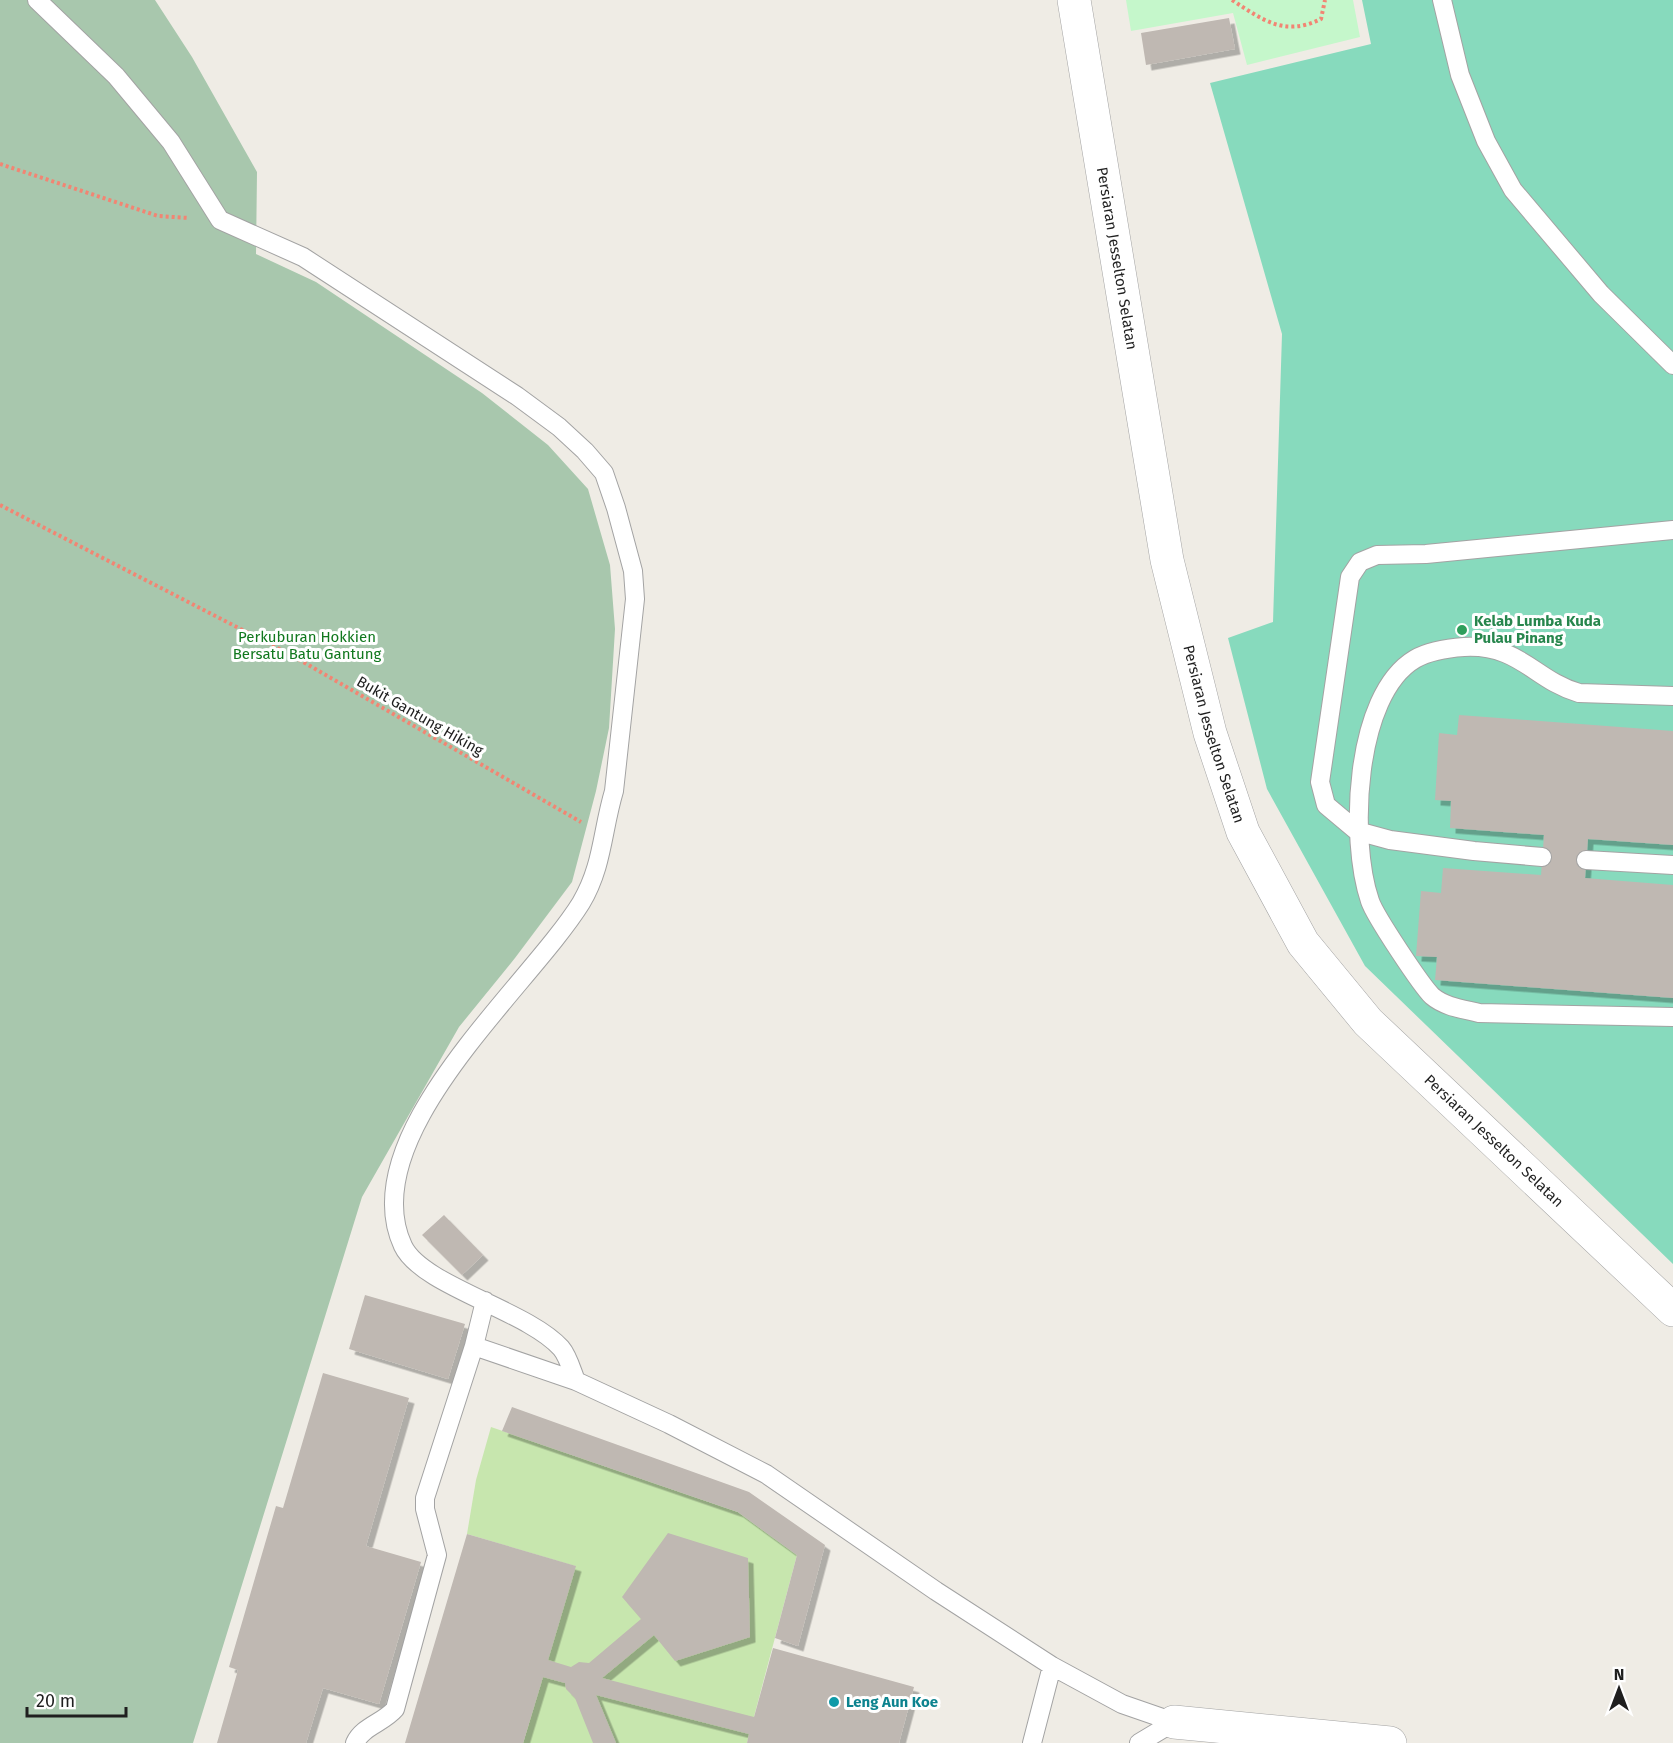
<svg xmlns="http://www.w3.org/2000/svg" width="1673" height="1743" viewBox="0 0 1673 1743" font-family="'Fira Sans',sans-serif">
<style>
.grass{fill:#c7e6ae}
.cemetery{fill:#a8c7ad}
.park{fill:#c5f7cb}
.pitch{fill:#87dabd}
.building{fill:#bfb8b2;filter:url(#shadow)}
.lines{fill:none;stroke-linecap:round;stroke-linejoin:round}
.lane-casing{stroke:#a3a3a3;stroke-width:20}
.street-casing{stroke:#a3a3a3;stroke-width:34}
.path{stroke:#f28573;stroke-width:4;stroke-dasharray:3 3;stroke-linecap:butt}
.lane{stroke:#fff;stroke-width:18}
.street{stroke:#fff;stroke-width:33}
.leisure-dot{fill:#2e9e5b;stroke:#fff;stroke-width:2}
.culture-dot{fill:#0f9aa8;stroke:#fff;stroke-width:2}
.labels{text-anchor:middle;stroke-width:6;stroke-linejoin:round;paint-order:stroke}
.street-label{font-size:15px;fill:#1f1f1f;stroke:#fff}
.leisure-label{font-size:15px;font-weight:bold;fill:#27864d;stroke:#fff;text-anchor:start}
.park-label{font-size:15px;fill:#11781e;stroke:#fff}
.culture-label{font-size:15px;font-weight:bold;fill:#0d838f;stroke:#fff;text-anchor:start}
</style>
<defs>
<filter id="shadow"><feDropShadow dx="5.5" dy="5.5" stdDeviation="0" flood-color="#0004"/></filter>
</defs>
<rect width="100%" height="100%" fill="#efece5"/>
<path class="grass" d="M491 1427 738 1512 797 1555 747 1743H523L575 1566 467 1534 476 1480Z"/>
<path class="cemetery" d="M0 0H155L192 57 257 172 256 254 316 282 482 393 548 445 588 489 610 565 615 629 609 728 596 791 572 882 515 958 459 1027 362 1197 193 1743H0Z"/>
<path class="park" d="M1126 0H1353L1360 37 1247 65 1233 13 1131 31Z"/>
<path class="pitch" d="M1362 0H1673V1264L1365 966 1267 789 1228 638 1273 622 1282 334 1210 83 1371 44Z"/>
<path class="building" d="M1229 18 1235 49 1146 65 1141 33Z
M1459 715 1673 731V845L1588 839 1585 878 1673 885V998L1435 980 1437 957 1416 956 1421 891 1441 893 1443 868 1541 875 1544 835 1450 828 1451 801 1435 800 1439 733 1457 735Z
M444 1215 483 1255 462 1275 422 1235Z
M365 1295 465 1324 448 1379 349 1349Z
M323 1373 409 1398 366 1546 421 1562 379 1704 323 1688 306 1743H217L238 1670 229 1667 276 1506 283 1508Z
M512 1407 749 1492 825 1545 798 1646 775 1638 797 1555 738 1512 502 1431Z
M668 1533 748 1558 750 1637 675 1661 654 1635 602 1678 754 1717 773 1648 914 1687 899 1743H747L749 1734 596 1695 616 1743H593L575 1698 566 1689 565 1683 543 1677 523 1743H405L467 1534 576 1566 548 1660 571 1667 579 1662 589 1663 641 1619 622 1597Z"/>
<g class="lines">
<g class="lane-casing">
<path id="lane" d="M37 0 116 76 171 142 220 220 303 257 517 396 559 427 585 451 604 473 616 508 633 571 635 599 614 791C602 831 603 866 581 903 528 988 352 1136 403 1246 422 1286 527 1310 561 1348 568 1356 572 1371 576 1381
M1442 0 1460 75 1486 141 1513 190 1601 294 1673 365
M1673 696 1579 693C1534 680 1520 644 1464 647 1449 648 1429 651 1415 659 1354 695 1349 840 1370 901 1375 916 1421 985 1432 996 1445 1007 1463 1009 1479 1013L1673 1017
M1542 857 1474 851 1390 840 1357 831 1326 805 1320 782 1350 577 1360 562 1377 555 1426 554 1673 530
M1586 860 1673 865
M474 1346 485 1301
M355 1743C363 1726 383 1723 395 1709L437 1555 425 1509V1498L474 1346 576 1381 669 1424 766 1474 936 1591 1052 1666 1122 1704 1174 1722
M1032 1743 1052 1666
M1139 1743 1174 1722"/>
</g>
<g class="street-casing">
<g id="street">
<path id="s1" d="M1074 0 1167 560 1210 733 1243 832 1303 943 1368 1022 1673 1310"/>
<path d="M1174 1722 1390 1743"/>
</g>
</g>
<path class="path" d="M1232 0C1263 20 1284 37 1321 19L1325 0
M0 164 158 216 189 218
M0 505 291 655 581 822"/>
<use href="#lane" class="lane"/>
<use href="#street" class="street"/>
</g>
<circle class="leisure-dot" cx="1462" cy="630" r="6"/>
<circle class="culture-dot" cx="834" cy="1702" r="6"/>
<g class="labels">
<g class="street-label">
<text dy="5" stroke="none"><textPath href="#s1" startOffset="262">Persiaran Jesselton Selatan</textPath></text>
<text transform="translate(420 716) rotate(30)" y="5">Bukit Gantung Hiking</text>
<text dy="5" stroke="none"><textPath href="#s1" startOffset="748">Persiaran Jesselton Selatan</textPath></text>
<text dy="5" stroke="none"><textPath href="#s1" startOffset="1252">Persiaran Jesselton Selatan</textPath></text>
</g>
<g class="leisure-label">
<text x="1474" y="626">Kelab Lumba Kuda<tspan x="1474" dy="17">Pulau Pinang</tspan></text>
</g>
<g class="park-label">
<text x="307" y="642">Perkuburan Hokkien<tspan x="307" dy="17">Bersatu Batu Gantung</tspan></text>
</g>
<g class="culture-label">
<text x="846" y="1707">Leng Aun Koe</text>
</g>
</g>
<g transform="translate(1619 1689)" stroke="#ffffff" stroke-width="4.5" paint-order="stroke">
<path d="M0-4.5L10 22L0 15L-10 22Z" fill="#1f1f1f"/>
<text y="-9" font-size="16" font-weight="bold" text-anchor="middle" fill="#1f1f1f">N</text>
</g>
<path d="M27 1707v9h99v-9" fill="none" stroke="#1f1f1f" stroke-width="3"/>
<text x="36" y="1707" font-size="18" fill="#1f1f1f" stroke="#ffffff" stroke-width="4.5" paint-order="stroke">20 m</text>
</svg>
